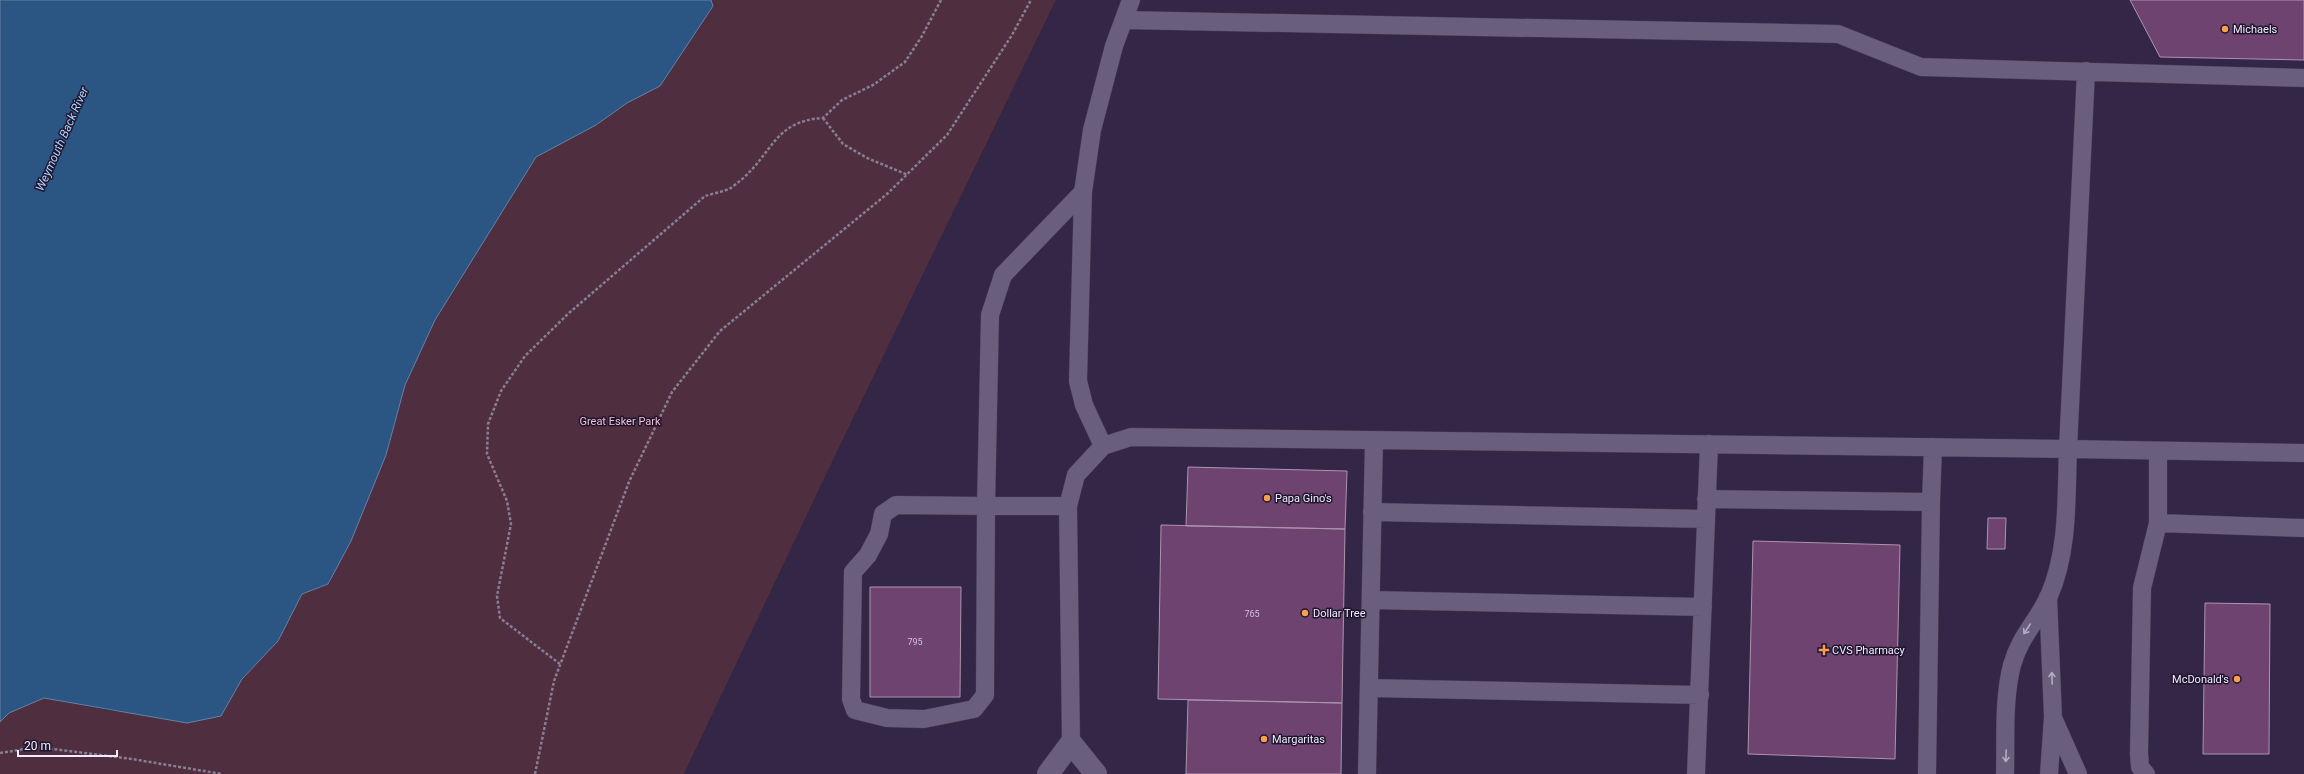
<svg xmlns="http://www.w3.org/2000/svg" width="2304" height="774" viewBox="0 0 2304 774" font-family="Roboto,sans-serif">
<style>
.built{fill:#332646}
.green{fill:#4f2e3f}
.water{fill:#2b5582;stroke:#6782a7}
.building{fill:#6e4370;stroke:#ad94af}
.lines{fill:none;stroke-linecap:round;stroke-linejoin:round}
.service-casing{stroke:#423a50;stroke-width:19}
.minor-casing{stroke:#423a50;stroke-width:23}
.path{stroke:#877f95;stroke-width:2.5;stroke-dasharray:3 2;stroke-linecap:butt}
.service{stroke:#695e7c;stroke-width:18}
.minor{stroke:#695e7c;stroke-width:22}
.oneway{stroke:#b4acc4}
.poi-dot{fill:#f9a04c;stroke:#1f152e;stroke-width:1.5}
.labels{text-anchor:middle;stroke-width:3;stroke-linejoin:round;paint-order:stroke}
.number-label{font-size:9px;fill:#d1c2da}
.poi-label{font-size:11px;fill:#f2ecfe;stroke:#1f152e;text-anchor:start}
.park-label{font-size:11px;fill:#f4bdd7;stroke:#1f152e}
.water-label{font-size:12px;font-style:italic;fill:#afd4fe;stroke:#1f152e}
</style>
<rect width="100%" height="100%" fill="#281f38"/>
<path class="built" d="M1056 0H2304V774H684L835 456Z"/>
<path class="green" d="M711 0H1056L835 456 684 774H0V722L9 713 44 698 112 711 221 716 242 679 278 641 302 594 329 584 386 455 405 385 435 320 536 157 596 125 627 103 660 86 713 6Z"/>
<path class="water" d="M0 0H711L713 6 660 86 627 103 596 125 536 157 435 320 405 385 386 455 351 541 328 584 302 594 278 641 242 679 221 716 187 723 44 698 9 713 0 722Z"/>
<path class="building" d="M2130 0H2304V60L2160 57Z
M1188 467 1347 471 1345 529 1186 526Z
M1988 518H2006L2005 549H1987Z
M1161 525 1345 529 1342 703 1158 699Z
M1753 541 1900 545 1895 759 1748 754Z
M870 587H961L960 697H870Z
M2205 603 2270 604 2269 754H2203Z
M1188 700 1342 703 1341 774H1186Z"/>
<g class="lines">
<g class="service-casing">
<path id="service" d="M1124 20 1838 34 1921 67 2304 78
M1103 446 1084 405 1078 381 1083 192 1092 130 1114 46 1131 0
M1706 499 1931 502 1927 774
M1931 502 1933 447
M1068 506H986L985 695 974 709 924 719 887 718 855 710 851 699 853 572 868 555 879 534 883 514 896 505 986 506 990 315 1003 275 1083 192
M1372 512 1706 519
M2158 523 2304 528
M2048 597 2053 717 2049 774
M1371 600 1703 607
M1369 688 1700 695
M2054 720 2078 774
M1071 743 1068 506 1076 475 1103 446 1131 437 2068 449 2086 71
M1367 774 1374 440
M1696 774 1709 444
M2005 774C2006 739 2003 700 2012 665 2020 636 2037 622 2049 596 2069 550 2066 498 2068 449L2304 453
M2146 774 2140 767 2139 753 2142 588 2158 523V451"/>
</g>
<g class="minor-casing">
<path id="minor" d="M1048 774 1071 743 1096 774"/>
</g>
<path class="path" d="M823 118 843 144 867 158 908 175
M560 664 500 618 497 596 511 524 507 501 487 454 488 424 501 391 525 356 569 313 705 196C712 194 721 192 729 189 733 187 737 183 741 180 773 153 774 121 823 118L842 100 873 85 905 62 922 36 941 0
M0 753 37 747 132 759 222 774
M535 774 554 681 629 482 672 392 720 331 887 194 947 135 1012 35 1031 0"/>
<use href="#service" class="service"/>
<use href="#minor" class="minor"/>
</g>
<defs><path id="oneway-shaft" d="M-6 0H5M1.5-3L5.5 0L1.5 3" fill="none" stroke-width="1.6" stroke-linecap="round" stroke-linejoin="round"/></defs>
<g class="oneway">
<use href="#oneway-shaft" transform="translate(2027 629) rotate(123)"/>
<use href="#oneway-shaft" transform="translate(2052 678) rotate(-92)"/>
<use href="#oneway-shaft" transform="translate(2006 756) rotate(92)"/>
</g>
<g class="poi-dot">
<circle cx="2225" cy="29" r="4"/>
<circle cx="1267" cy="498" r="4"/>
<circle cx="1305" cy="613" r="4"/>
<path d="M1822 644h4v4h4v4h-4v4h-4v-4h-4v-4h4z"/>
<circle cx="2237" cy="679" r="4"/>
<circle cx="1264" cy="739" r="4"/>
</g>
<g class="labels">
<g class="number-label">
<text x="1252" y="617">765</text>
<text x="915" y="645">795</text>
</g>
<g class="poi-label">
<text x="2233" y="33">Michaels</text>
<text x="1275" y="502">Papa Gino's</text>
<text x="1313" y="617">Dollar Tree</text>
<text x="1832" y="654">CVS Pharmacy</text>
<text x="2229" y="683" text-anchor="end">McDonald's</text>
<text x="1272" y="743">Margaritas</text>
</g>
<g class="park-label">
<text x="620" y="425">Great Esker Park</text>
</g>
<g class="water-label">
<text transform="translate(62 139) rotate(-66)" y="4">Weymouth Back River</text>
</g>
</g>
<path d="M18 750v6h99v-6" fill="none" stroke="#f2ecfe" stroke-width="2"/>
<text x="24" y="750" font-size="12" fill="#f2ecfe" stroke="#1f152e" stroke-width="3" paint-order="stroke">20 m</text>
</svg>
